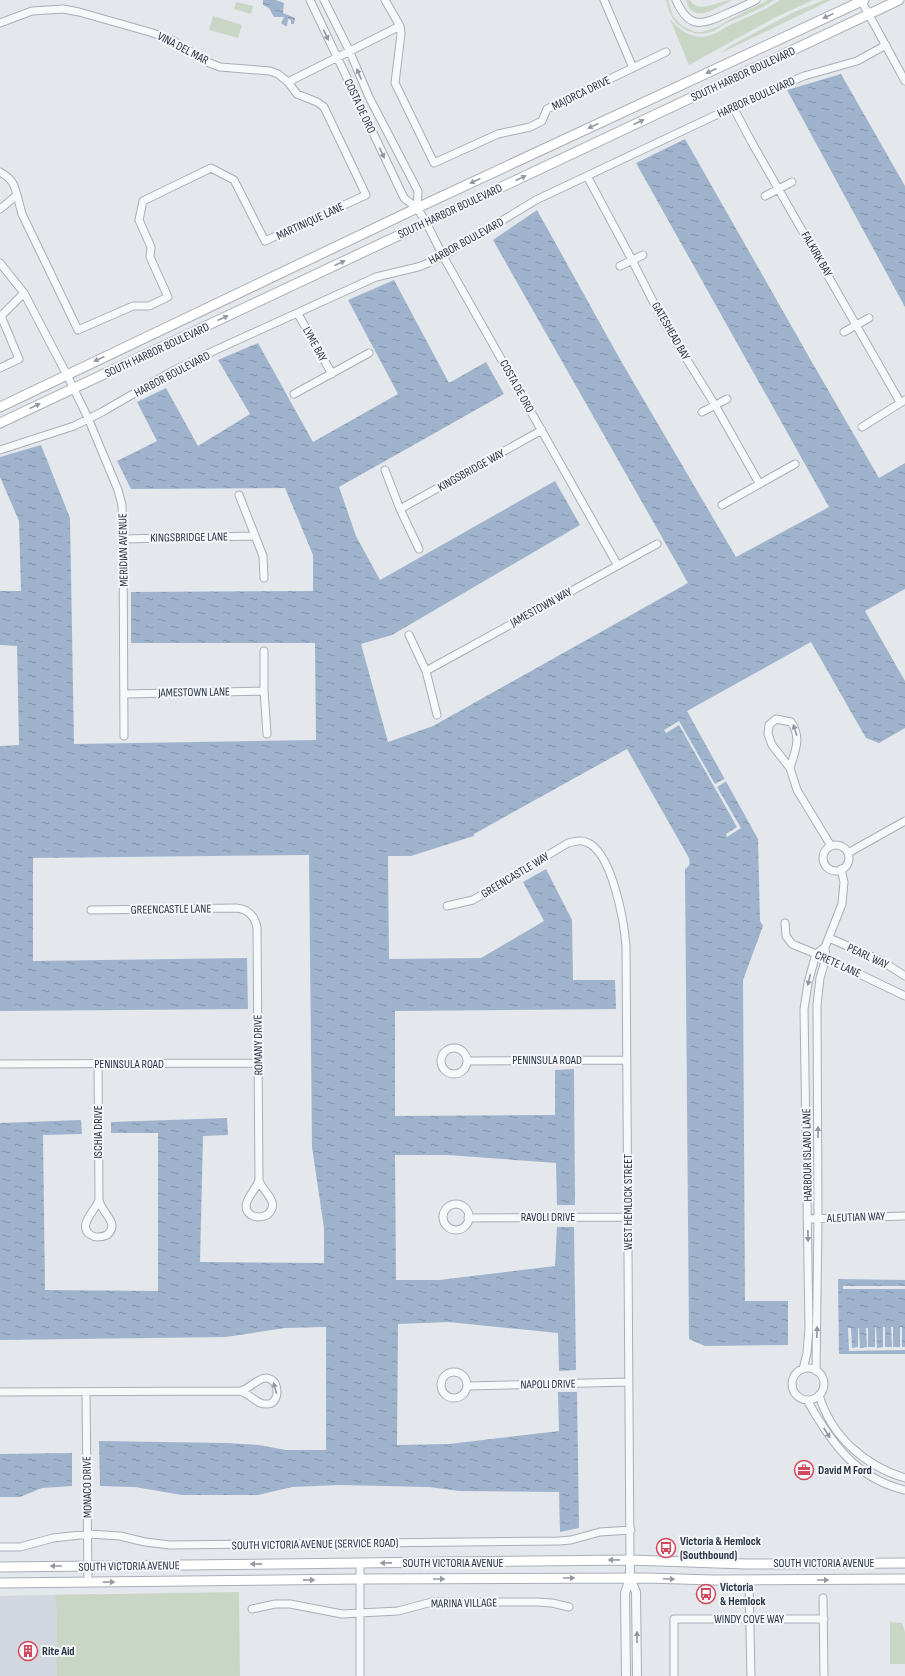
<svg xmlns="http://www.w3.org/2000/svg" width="905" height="1676" viewBox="0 0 905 1676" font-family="'Sofia Sans Condensed',sans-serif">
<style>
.built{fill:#d2d6de}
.green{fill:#c9d6c5}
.water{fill:url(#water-ripples)}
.pier{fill:#e4e7ec}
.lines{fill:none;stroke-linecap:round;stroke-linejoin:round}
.minor-casing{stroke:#a9aeb7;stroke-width:9}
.tertiary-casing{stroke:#a9aeb7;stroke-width:10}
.secondary-casing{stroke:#a9aeb7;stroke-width:11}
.minor{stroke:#f7f8fa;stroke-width:7}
.tertiary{stroke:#f7f8fa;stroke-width:8}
.secondary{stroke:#fff;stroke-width:9}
.oneway{fill:#959aa2}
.oneway2{fill:#9196a0}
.labels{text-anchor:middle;stroke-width:4;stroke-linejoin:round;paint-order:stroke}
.street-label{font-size:12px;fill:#2b3445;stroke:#f4f6f9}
.poi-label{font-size:12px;font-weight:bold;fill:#2b3445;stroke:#f4f6f9;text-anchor:start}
</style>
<defs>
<pattern id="water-ripples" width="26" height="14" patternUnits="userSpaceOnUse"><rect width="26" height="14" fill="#9fb4cc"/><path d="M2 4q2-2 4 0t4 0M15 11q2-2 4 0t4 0" fill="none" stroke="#8293a7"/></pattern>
</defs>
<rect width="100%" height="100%" fill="#e4e7ec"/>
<path class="built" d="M98 1594 80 1616 58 1676H0V1596Z"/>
<path class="green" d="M666 0H668L673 16 682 26 695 32H702L717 27 727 21 768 0H774C760 10 745 15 729 22 723 24 719 29 713 31 697 38 678 30 671 15 668 10 668 5 666 0Z
M686 0H690C698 15 720 0 732 0 721 5 700 21 690 9 688 7 687 3 686 0Z
M780 0H813L774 18 689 65 670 19C680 31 694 41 711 35 718 33 723 28 730 25 748 17 764 11 780 0Z
M824 0H831L721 53 730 46 792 13Z
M236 2 253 6 251 14 234 9Z
M213 16 242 25 238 38 209 30Z
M239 1592 240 1676H57V1614L55 1595Z
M890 1622 902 1623 905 1632V1664H890Z"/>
<path class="water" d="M263 0H276L284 3 283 13 295 18 294 24H291V20L288 19 287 26H285L281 23 284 17H274L269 8 263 5Z
M841 74 905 186V307L787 90Z
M685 139 813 364 879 478 905 463V589L865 611 905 681V728L879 743 866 738 811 642 687 711 758 839 760 921 763 926 743 980 745 1301H788V1345L705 1346 689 1339 685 869C690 866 690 864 689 858L627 749 474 834V836L411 856H388L389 959 481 958 544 921 523 882 546 869 572 920 573 980H615L616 1009 395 1011V1116L555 1115V1070L574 1069 575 1205H557L556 1163 448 1155H395L396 1280H439L555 1266 557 1227H574L576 1370 559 1371 558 1333 448 1322 398 1324 397 1445 449 1444 559 1431 558 1392H577L579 1528 560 1532 559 1492 459 1491 429 1487 339 1485 292 1487 258 1495H182L135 1487 100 1486 99 1441 227 1443 259 1445 286 1450H326V1327L285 1328 226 1337 0 1340V1123L81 1120 82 1134 43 1135 45 1290 158 1291V1133H111V1122L227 1118 228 1135 203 1136 200 1262 324 1263V1228L312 1147 309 855 33 858V961L247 958 248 1009 0 1011V746L19 745 17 646 0 645V591H21L19 521 0 477V457L41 445 70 518 74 744 316 740 315 643H131V592L313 591V555L285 488 131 489 117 461 157 441 137 402 166 388 198 446 250 414 218 360 258 343 313 442 398 394 348 300 394 280 449 383 486 362 504 394 339 487 356 536 380 580 555 481 580 525 392 635 361 644 388 742 433 726 688 583 493 240 537 210 621 361 736 557 829 507 636 163Z
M838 1279 905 1280V1354H839Z
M72 1453V1486L42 1488 20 1497H0V1454Z"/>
<path class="pier" d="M679 721 715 784 726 778 728 780 717 787 741 828 727 837 726 834 737 827 679 725 666 733 664 730Z
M843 1286H905V1289H843Z
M876 1327 877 1348 883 1347V1327H885V1347H892L891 1327H893V1347H900V1327H902V1347H905V1350L849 1351 848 1328H851L852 1348 858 1347V1328H859L860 1348 867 1347 866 1328H868V1347H875V1328Z"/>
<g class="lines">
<g class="minor-casing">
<path id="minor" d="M310 0 404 198 417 208 426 222 443 256 617 564
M324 0 349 50 369 97 418 191 417 208
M385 0 400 26 401 34 395 83 434 163 498 134 530 127 542 121 547 109 666 52
M604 0 633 68
M676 0C689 30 702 25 728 13 737 9 747 5 756 0
M861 0 905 81
M0 23 32 11 63 9 79 12 153 33 172 40 207 62 220 67 270 71 278 74 288 82 297 94 317 102 324 107 366 195 265 241 234 180 211 168 143 201 139 220 151 247 150 257 168 297 149 306H133L78 330 22 214 17 195
M288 82 400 26
M733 107 751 141 900 402
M0 172C11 178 14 183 17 195L0 209
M587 176 632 260 663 321 715 405 759 483
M765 196 792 182
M0 263 24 293 67 375 88 418 118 490 122 505 123 539 124 736
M620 266 643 255
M298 314 332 374
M844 332 869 318
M0 368 19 359 1 316 24 293
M294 394 369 353
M702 412 727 399
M862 427 905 400
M0 450 74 426 102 412 171 372 207 354 376 277 418 267 431 262 455 249 536 200 733 107 804 76 857 61 886 45
M385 470 400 509 419 549
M239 495 263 556 264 578
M722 505 795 464
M400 509 542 430
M123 539 254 536
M409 635 426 671 437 715
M264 651V691L267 734
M426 671 657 544
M124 694 264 691
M790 768C795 751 802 738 791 722L776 719 769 725 768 734 772 745 790 768 797 790 831 846
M823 858a13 13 0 1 1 26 0a13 13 0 1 1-26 0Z
M848 853 905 821
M447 906 473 900 568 843C574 842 580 839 586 842 612 851 624 921 626 946L630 1560
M91 910 236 908C248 909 255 916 257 928L259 1180
M785 923 786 936 792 944 826 958 905 996
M829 938 882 961 905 976
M441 1061a13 13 0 1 1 26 0a13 13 0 1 1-26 0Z
M467 1061 627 1060
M0 1064 258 1063
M98 1064 99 1200
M259 1180C262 1192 282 1202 267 1215 263 1217 256 1218 251 1215 237 1205 257 1190 259 1180Z
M99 1200C101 1213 121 1223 107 1235 102 1237 95 1238 91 1235 76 1226 96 1210 99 1200Z
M443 1217a13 13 0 1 1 26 0a13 13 0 1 1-26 0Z
M468 1218 628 1217
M807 1219 905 1216
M792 1384a16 16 0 1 1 32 0a16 16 0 1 1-32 0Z
M803 1369 807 1353 809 1328 804 1009 808 983 816 954 825 947
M816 1371 818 1218 817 1005 820 978 826 958 825 947 842 904 844 882 841 869
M441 1385a13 13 0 1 1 26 0a13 13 0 1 1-26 0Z
M468 1386 629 1382
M0 1392 240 1391C252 1389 263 1369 275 1383 278 1390 278 1398 272 1403 258 1408 253 1395 240 1391
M86 1392 88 1582
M819 1395C831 1436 865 1466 905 1478
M807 1400C830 1441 856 1479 905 1490
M0 1547H20L53 1538 89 1534 120 1536 145 1542 170 1545 559 1541 571 1540 600 1532 631 1530
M360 1563V1676
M749 1580 751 1676
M823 1598 824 1676
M252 1609 275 1604H290L342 1614 360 1613 398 1611 432 1602H537L552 1603 569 1607
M674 1676V1619H824"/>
</g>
<g class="tertiary-casing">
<path id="tertiary" d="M630 1578 636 1592 637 1676
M626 1676 625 1593 630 1578V1560"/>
</g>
<g class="secondary-casing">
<path id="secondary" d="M0 407 417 208 864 0
M0 423 899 0
M0 1567 630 1560 746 1564 905 1563
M0 1583 359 1579 647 1578 713 1580 905 1579"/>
</g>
<use href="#minor" class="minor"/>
<use href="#tertiary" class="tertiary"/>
<use href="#secondary" class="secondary"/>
</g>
<defs><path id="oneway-solid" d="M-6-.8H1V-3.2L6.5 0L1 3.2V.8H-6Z"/></defs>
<g class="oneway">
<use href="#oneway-solid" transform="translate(828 16) rotate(155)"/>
<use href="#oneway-solid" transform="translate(711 71) rotate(155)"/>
<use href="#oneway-solid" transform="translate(639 122) rotate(-25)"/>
<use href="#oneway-solid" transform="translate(593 126) rotate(155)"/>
<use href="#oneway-solid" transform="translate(521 178) rotate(-25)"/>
<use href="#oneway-solid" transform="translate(475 181) rotate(155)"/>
<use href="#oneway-solid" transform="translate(340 263) rotate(-25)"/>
<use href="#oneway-solid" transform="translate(223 318) rotate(-25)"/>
<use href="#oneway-solid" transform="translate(99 359) rotate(155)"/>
<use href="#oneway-solid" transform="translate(35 406) rotate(-24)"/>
<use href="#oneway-solid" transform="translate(614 1560) rotate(179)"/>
<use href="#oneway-solid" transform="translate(386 1563) rotate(179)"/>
<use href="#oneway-solid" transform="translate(256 1564) rotate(179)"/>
<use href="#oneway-solid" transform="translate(56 1566) rotate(180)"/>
<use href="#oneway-solid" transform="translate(569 1578)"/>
<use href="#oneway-solid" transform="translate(439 1579)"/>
<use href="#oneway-solid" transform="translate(669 1579) rotate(2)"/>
<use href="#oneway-solid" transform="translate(309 1580) rotate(-1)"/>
<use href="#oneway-solid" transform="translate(823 1580)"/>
<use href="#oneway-solid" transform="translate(109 1582) rotate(-1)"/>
</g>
<g class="oneway2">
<use href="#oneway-solid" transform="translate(326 35) rotate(65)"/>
<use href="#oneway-solid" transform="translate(359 74) rotate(-113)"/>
<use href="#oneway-solid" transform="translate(382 153) rotate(65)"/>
<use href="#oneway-solid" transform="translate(795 730) rotate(-108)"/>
<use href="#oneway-solid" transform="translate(809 980) rotate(103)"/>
<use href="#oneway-solid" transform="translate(818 1132) rotate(-90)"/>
<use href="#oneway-solid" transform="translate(808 1236) rotate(89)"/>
<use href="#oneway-solid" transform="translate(817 1332) rotate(-88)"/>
<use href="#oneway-solid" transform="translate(275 1388) rotate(-105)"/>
<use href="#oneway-solid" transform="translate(827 1433) rotate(57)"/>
<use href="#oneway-solid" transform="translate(637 1637) rotate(-90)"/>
</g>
<defs>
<g id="office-ring" transform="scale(1)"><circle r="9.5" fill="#f4f6f9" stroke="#d1495b" stroke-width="1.5"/><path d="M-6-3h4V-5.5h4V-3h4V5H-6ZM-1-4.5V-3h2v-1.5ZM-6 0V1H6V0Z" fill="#d1495b"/></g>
<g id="bus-ring" transform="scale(1)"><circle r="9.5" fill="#f4f6f9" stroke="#d1495b" stroke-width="1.5"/><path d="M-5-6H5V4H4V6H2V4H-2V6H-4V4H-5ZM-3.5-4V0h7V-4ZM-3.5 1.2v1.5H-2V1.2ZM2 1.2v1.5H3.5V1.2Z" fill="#d1495b"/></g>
<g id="building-ring" transform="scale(1)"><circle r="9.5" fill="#f4f6f9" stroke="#d1495b" stroke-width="1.5"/><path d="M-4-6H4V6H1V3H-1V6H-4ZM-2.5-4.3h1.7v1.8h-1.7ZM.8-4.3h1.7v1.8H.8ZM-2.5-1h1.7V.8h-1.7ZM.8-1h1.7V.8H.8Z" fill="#d1495b"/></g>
</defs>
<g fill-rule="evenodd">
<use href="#office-ring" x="804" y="1470"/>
<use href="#bus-ring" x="666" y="1548"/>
<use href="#bus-ring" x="706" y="1594"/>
<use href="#building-ring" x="28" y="1651"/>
</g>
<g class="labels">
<g class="street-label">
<text transform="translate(183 48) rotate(28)" y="4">VINA DEL MAR</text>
<text transform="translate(743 74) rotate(-25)" y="4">SOUTH HARBOR BOULEVARD</text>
<text transform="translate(581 93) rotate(-26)" y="4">MAJORCA DRIVE</text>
<text transform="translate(756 97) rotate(-24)" y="4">HARBOR BOULEVARD</text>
<text transform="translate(360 106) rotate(65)" y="4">COSTA DE ORO</text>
<text transform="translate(450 211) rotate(-25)" y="4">SOUTH HARBOR BOULEVARD</text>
<text transform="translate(310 221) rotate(-25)" y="4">MARTINIQUE LANE</text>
<text transform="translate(466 241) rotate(-29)" y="4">HARBOR BOULEVARD</text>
<text transform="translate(817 254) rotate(60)" y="4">FALKIRK BAY</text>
<text transform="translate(671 331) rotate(60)" y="4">GATESHEAD BAY</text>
<text transform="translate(315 344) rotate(61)" y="4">LYME BAY</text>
<text transform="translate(157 350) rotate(-25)" y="4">SOUTH HARBOR BOULEVARD</text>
<text transform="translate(172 374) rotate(-28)" y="4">HARBOR BOULEVARD</text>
<text transform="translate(517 386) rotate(61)" y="4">COSTA DE ORO</text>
<text transform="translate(471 470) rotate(-29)" y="4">KINGSBRIDGE WAY</text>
<text transform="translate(189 537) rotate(-1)" y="4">KINGSBRIDGE LANE</text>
<text transform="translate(123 550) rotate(-91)" y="4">MERIDIAN AVENUE</text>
<text transform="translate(541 607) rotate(-29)" y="4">JAMESTOWN WAY</text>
<text transform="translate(194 692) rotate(-1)" y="4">JAMESTOWN LANE</text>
<text transform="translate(515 875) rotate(-31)" y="4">GREENCASTLE WAY</text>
<text transform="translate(171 909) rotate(-1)" y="4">GREENCASTLE LANE</text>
<text transform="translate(868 956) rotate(25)" y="4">PEARL WAY</text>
<text transform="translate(838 964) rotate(24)" y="4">CRETE LANE</text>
<text transform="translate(258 1045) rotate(-91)" y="4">ROMANY DRIVE</text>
<text x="547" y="1064">PENINSULA ROAD</text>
<text x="129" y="1068">PENINSULA ROAD</text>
<text transform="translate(98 1132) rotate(-90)" y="4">ISCHIA DRIVE</text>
<text transform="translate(807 1155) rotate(-91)" y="4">HARBOUR ISLAND LANE</text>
<text transform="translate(628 1202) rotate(-90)" y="4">WEST HEMLOCK STREET</text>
<text x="548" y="1221">RAVOLI DRIVE</text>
<text transform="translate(856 1217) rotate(-2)" y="4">ALEUTIAN WAY</text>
<text transform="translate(548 1384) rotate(-1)" y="4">NAPOLI DRIVE</text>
<text transform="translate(87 1487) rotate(-91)" y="4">MONACO DRIVE</text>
<text transform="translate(315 1544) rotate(-1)" y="4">SOUTH VICTORIA AVENUE (SERVICE ROAD)</text>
<text x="453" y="1567">SOUTH VICTORIA AVENUE</text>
<text x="824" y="1567">SOUTH VICTORIA AVENUE</text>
<text transform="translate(129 1566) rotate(-1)" y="4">SOUTH VICTORIA AVENUE</text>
<text transform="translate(464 1603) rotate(-1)" y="4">MARINA VILLAGE</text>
<text x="749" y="1623">WINDY COVE WAY</text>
</g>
<g class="poi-label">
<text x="818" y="1474">David M Ford</text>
<text x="680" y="1545">Victoria &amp; Hemlock<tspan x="680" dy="14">(Southbound)</tspan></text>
<text x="720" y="1591">Victoria<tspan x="720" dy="14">&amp; Hemlock</tspan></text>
<text x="42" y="1655">Rite Aid</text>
</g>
</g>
</svg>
